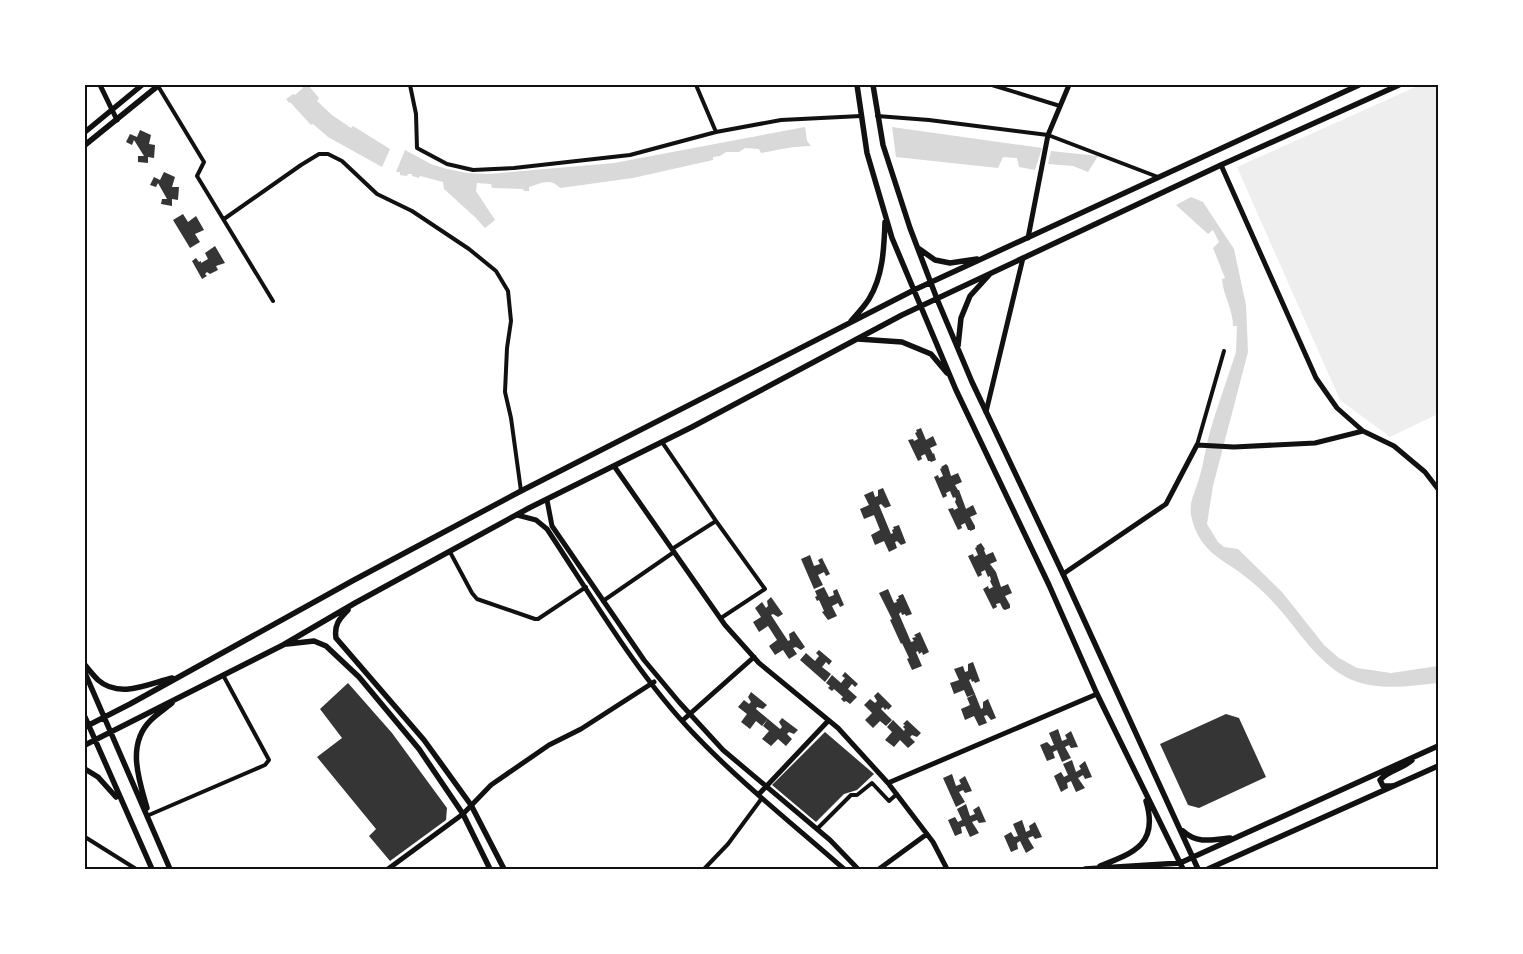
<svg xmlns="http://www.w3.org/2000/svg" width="1523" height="954" viewBox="0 0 1523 954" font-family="'Libre Baskerville',serif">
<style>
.green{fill:#eee}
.water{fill:#d9d9d9}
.building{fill:#353535}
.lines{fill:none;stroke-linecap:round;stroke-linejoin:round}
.minor{stroke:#111;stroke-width:4}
.tertiary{stroke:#111;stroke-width:5}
.secondary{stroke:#111;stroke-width:5.5}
.neatline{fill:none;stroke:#111;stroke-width:2}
</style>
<rect width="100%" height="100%" fill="#fff"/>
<path class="green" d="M1420 85H1438V414L1390 437 1340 400 1237 167Z"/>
<path class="water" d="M302 85H308L319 98 317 101 332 115 351 128 353 126 390 149 382 167 328 137 313 124 311 125 290 102 289 103 286 99 293 94 295 95 303 88Z
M805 127 807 141 811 146C794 146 778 150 761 153L759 149 745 148 739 152H726L720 156 713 157V160L633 178 560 188C549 177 541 184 529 187V191H524L523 189 492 188 491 184 477 183 476 191 495 220 485 228 476 218 444 189 443 182 420 176 419 178 412 176V174H408L407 176 400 175V172H396L405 150 431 164 447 169 467 173 489 174 614 163Z
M892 127 1042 148 1035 170 1019 167 1017 158 1003 157 998 168 896 157Z
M1051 151 1098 156 1088 172 1073 166 1048 164Z
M1191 197 1203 202 1234 249 1246 305 1248 352 1213 486 1207 524 1218 542 1224 547 1238 549 1282 592 1324 645 1339 658 1357 668 1391 673 1438 666V683C1409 686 1380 691 1352 680 1322 667 1302 636 1282 612 1272 600 1260 588 1247 578 1232 565 1215 559 1203 543 1197 535 1193 525 1191 515 1189 502 1195 492 1199 479 1203 466 1205 452 1208 439 1216 409 1227 381 1236 352L1237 326H1233C1233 309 1223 295 1222 279L1225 278 1213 248 1219 242 1213 230 1208 234 1176 205Z"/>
<path class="building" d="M140 130 151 135 149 144 155 145 154 158 148 157V163L138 162V156H144L134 140 132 145 126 142 130 134 137 137Z
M164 172 175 177 172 187H179L178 200 172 199V206L161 204 162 199H167L158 183 156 187 150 185 154 177 160 180Z
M183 214 188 222 196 216 204 230 195 234 200 242 190 248 173 220Z
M215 246 225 263 216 266 218 270 210 274 207 272 205 274 207 276 202 279 192 261 196 258 199 262 201 261V263L208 259 205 253Z
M921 428 926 440 933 436 937 445 930 448 933 454 934 453 936 460 931 462 930 461H928L925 454 921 456 922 459 918 461 908 440 913 439 914 441 918 439 915 433 917 432 916 430Z
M946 464 948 466 951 476 958 473 962 482 955 485 958 490H959L966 509 973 505 977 514 970 517 975 526V529L970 531V530H968L965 523 961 525 962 528 958 530 948 509 953 508 954 510 958 508 955 502 956 499 955 497 953 498 950 491 946 493 947 496 943 498 934 477 938 475 939 478 943 476 940 469 942 468 941 467Z
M883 488 891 506 885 508 881 504 879 505 891 534 893 533 892 530 894 529 893 527 899 525 906 543 901 545 897 541 895 542 897 548 889 552 884 541 875 545 871 535 880 530 874 515 864 519 860 509 869 505 864 495 873 491 875 497 878 496V490Z
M981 543 985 549 984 550 986 555 993 552 997 561 990 564 996 572 1001 587 1008 584 1012 593 1005 596 1010 605V608L1005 610 1003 609 1000 603 996 604 997 607 993 609 983 589 988 586 989 589 993 587 990 581 991 580 990 576 988 577 985 570 981 572 982 575 978 577 968 556 973 554 974 557 978 555 975 548 977 547 976 546Z
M810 555 814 566 820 564 818 560 822 558 830 574 826 576 824 572 818 575 823 585 814 589 801 559Z
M824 587 829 597 834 595 833 591 837 589 844 605 840 607 838 603 832 606 837 616 828 620 822 612 824 611 819 600 817 601 815 597 817 596 815 591Z
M888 589 894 603 897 602 896 600 899 598 898 596 903 594 912 614 906 616 905 614 902 615 901 612 899 614 911 642 914 641 912 638 916 637 914 635 920 632 929 652 923 655 922 652 919 654 918 651 916 652 922 666 912 670 907 659 909 658 902 643 901 644 890 620 892 619 879 593Z
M771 597 783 614 778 617 773 614 771 615 788 641 790 640 789 634 794 631 805 647 801 650 796 647 793 648 797 654 789 659 783 650 775 655 769 646 777 640 768 626 759 632 753 622 761 617 755 608 762 602 766 608 768 606 767 601Z
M819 650 832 661 829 665 826 662 822 667 831 674 825 682 800 660 806 653 815 661 819 656 816 653Z
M973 662 980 681 975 683 974 681 972 682 971 679 969 680 975 694 967 697 964 690 954 694 950 683 959 680 954 669 963 666 965 672 968 671V664Z
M845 672 858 684 855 687 852 684 848 689 857 697 850 704 846 701 844 702 841 699 843 697 834 689 832 691 828 688 830 686 826 683 832 675 841 683 845 678 842 676Z
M348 683 392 733 447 808 446 820 390 861 369 836 376 829 317 757 342 738 320 709Z
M751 692 767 705 763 709 757 707 756 709 768 719 762 726 756 721 750 729 741 722 747 714 738 707 744 700 749 704 751 702 748 697Z
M878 692 892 706 888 710 887 708 885 710 883 707 881 709 892 720 886 726 880 721 873 728 865 720 872 713 864 705 870 699 875 703 877 701 874 696Z
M975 694 981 709 983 708V702L988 699 996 718 991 720 987 715 984 716 987 723 979 726 974 716 965 720 961 709 970 705 967 698Z
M1226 714 1239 718 1266 777 1199 808 1188 805 1160 744Z
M782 718 798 730 794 734 789 732 787 734 792 739 786 746 778 739 771 746 762 739 769 731 763 726 768 719 780 729 782 727 779 722Z
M893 720 904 731 905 729 903 727 905 725 903 724 907 720 921 733 917 737 912 735 910 737 915 742 908 748 900 740 894 747 885 740 892 732 887 727Z
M1058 729 1062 741 1067 739 1065 735 1071 731 1078 747 1071 748 1069 745 1065 747 1071 758 1062 762 1057 750 1053 752 1055 758 1047 761 1040 745 1047 742 1051 746 1054 745 1049 733Z
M825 732 874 774 857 790 844 794 816 822 772 785Z
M1072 760 1076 772 1081 769 1079 766 1085 761 1092 777 1085 779 1083 775 1078 778 1085 788 1076 792 1071 781 1067 783 1068 788 1061 792 1054 776 1061 772 1064 777 1068 775 1063 764Z
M952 774 956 786 961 784 959 780 965 776 972 791 965 793 963 790 959 792 965 802 956 807 943 778Z
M966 804 970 816 975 814 973 810 979 806 986 822 979 823 977 820 972 822 979 833 970 837 965 826 961 827 962 833 955 836 948 820 955 817 958 822 962 820 957 809Z
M1022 820 1026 832 1030 830 1029 826 1035 822 1042 837 1035 839 1033 836 1028 838 1034 848 1026 853 1020 841 1017 843 1018 849 1011 852 1004 836 1011 832 1014 837 1018 836 1013 824Z"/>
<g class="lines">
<path class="minor" d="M410 85 416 114 417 148 447 164 473 170 514 168 630 155 716 132 781 120 861 116
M696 85 716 132
M992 85 1060 106
M158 86 204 162 197 176 273 301
M877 116 929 120 1048 135 1158 177
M224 219 301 165 319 154H328L342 161 377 194 412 211 469 249 496 271 508 291 511 321 507 348 505 392 511 418 521 491
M662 442 716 521 765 589 721 618
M1197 445 1224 351
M672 549 716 521
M450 552 472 593 477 599 535 619H538L586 587
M603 601 674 552
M149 815 265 765 269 760 223 675
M817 829 851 795H857L872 783 889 801 897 794
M85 837 136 869
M705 868 728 844 762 798"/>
<path class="tertiary" d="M100 85 117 120
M1221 165 1316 378 1337 408 1363 431 1394 446 1425 472 1438 489
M1028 238 1048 135 1069 85
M986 412 1023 258
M614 466 725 625 759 663 838 728 888 783 933 842 947 869
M547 500 552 526 644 660 679 702 723 750 830 840 858 869
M517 515 536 520 547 529C592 597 638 676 695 735 741 783 794 825 844 869
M1063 574 1166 504 1197 445 1234 447 1315 443 1363 431
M683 720 754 657
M888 783 1097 694
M759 794 828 721
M388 869 463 814 491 785 549 745 581 729 654 682
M879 869 927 834"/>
<path class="secondary" d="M857 85 867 153 892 238 956 390 1049 585 1097 694 1183 869
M873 85 883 145 910 228 937 299 972 382 1063 574 1198 869
M85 132 142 85
M85 145 159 85
M918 248 935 260 950 263 977 259
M851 321C857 314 864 307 869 299 883 276 884 249 885 222
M858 339 902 342 931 354 947 373
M958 346 961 318 970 296 989 275
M348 610C339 619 334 625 336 638L424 740 471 805 504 869
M287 644 314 641 326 646 359 677 419 749 463 814 490 869
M85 665C89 670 93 675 98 680 120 699 148 684 172 678
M85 673 170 869
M85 717 152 869
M85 727 130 704 354 580 521 491 914 290 1359 85
M85 745 283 645 355 603 529 508 692 427 902 315 1221 165 1399 85
M85 769 98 777 116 797
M1391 786H1383L1380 780C1388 770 1403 769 1412 760
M147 808C139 780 126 744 151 720 157 714 165 709 172 703
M1183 831C1197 844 1212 840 1230 838
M1100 866C1134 853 1159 844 1146 801
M1085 869 1180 863 1438 746
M1208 869 1438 766"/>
</g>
<rect width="1523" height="954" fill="none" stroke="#ffffff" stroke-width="172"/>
<rect x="86" y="86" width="1351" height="782" class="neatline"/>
</svg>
